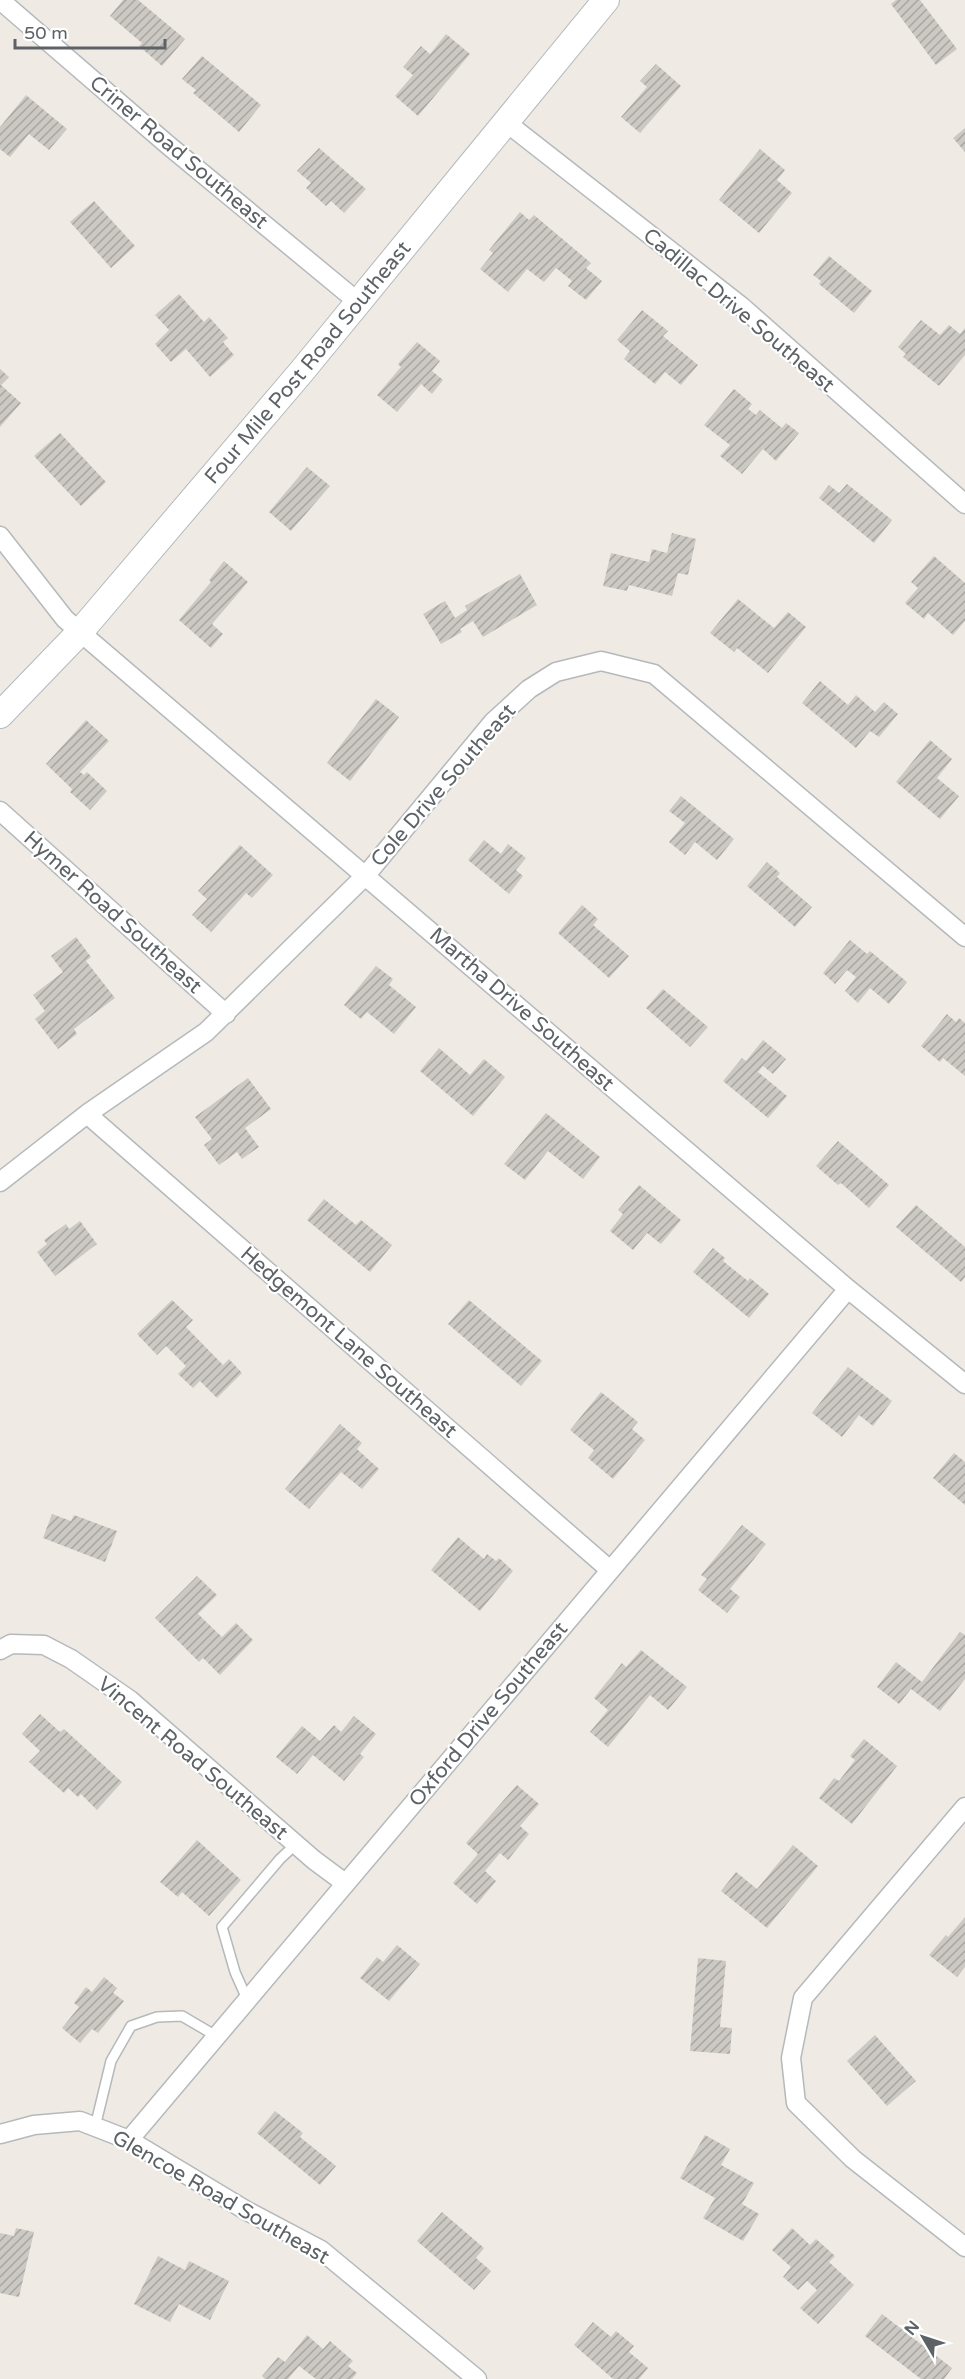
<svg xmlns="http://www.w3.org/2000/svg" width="965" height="2379" viewBox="0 0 965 2379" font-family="'Varela Round',sans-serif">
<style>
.building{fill:url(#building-hatch)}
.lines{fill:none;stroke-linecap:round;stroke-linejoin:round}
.service-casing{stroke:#b5b9bc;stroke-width:12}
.minor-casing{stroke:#b5b9bc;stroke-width:21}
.secondary-casing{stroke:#b3b9bd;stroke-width:28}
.service{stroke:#fff;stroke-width:9}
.minor{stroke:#fff;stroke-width:18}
.secondary{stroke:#fff;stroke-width:26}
.labels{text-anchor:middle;stroke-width:4.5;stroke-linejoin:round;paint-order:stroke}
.street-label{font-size:21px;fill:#5c6266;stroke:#fff}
</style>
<defs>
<pattern id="building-hatch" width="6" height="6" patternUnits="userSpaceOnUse" patternTransform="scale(1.5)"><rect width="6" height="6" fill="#ccc8c3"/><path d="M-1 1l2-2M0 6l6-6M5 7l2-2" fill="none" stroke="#a9a6a2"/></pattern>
</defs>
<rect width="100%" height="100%" fill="#efebe4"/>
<path class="building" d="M123 0H138L185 39 162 66 139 46 142 43 110 16Z
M896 0H920L957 49 936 65 891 4Z
M446 34 470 54 418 116 395 96 413 75 403 67 421 46 430 54Z
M202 56 261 105 239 132 193 93 196 90 182 79Z
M656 64 681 86 640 133 621 117 647 87 640 81Z
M26 95 67 129 49 150 29 134 10 157 0 149V127Z
M965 128V152L953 138Z
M319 148 366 189 344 213 331 201 326 206 306 188 311 183 297 171Z
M760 149 785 170 777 180 792 193 759 233 719 200Z
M94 201 135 246 111 268 70 222Z
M520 212 529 220 534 215 591 263 586 268 602 281 586 300 568 286 572 281 556 268 544 282 527 269 508 292 480 269 493 253 489 250Z
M829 256 872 291 854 313 819 284 821 281 813 275Z
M179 294 204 322 209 317 228 338 223 342 234 355 210 377 186 349 171 362 155 344 169 330 155 315Z
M642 310 668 331 663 336 698 365 681 385 665 372 655 384 624 359 630 351 617 340Z
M921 320 940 335 949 325 960 334 965 328V355L939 386 903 357 906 354 898 347Z
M417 342 440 361 432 371 443 380 432 394 421 384 397 412 377 395 401 367 398 364Z
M0 369 9 377 1 385 21 403 0 427Z
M734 389 752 404 748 409 756 415 760 410 782 428 786 423 799 433 776 461 763 449 742 474 720 456 730 445 704 425Z
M60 433 106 482 81 506 34 456Z
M307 467 330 486 291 531 269 512Z
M847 484 892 520 874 543 819 498 829 485 839 493Z
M672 533 696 539 688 575 678 573 672 596 629 585 627 591 603 586 611 553 649 562 652 549 667 553Z
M934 556 965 583V621L953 635 928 613 924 619 905 603 918 588 911 582Z
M224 561 248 582 212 624 223 634 211 648 179 620 211 582 209 580Z
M520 574 537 605 483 637 473 621 460 629 462 632 441 644 423 614 445 601 455 618 467 610 465 606Z
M738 599 774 628 788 612 806 627 768 673 737 648 734 652 710 633Z
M820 681 848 705 856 695 875 712 884 702 898 714 879 737 870 731 856 748 802 703Z
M376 699 399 717 350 781 327 763Z
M86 720 109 741 80 772 84 775 87 772 107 791 90 810 70 792 72 789 46 764Z
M930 740 952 759 937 778 959 796 940 819 896 782Z
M681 796 734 839 717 860 695 842 685 855 669 842 685 823 669 811Z
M484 840 501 854 508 844 526 858 516 870 523 876 509 894 468 860Z
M240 845 273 875 252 898 246 893 211 932 192 915 207 899 198 891Z
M767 862 780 873 777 877 812 907 795 927 747 886Z
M582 905 598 919 593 925 629 956 609 978 558 933Z
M76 937 91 957 86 961 115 998 74 1029 77 1034 58 1049 35 1019 45 1011 33 995 63 972 51 956Z
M850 940 867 954 870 951 907 982 889 1004 870 988 858 1003 845 991 856 977 847 970 835 984 823 973Z
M376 966 393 979 389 985 416 1007 394 1034 367 1012 361 1019 344 1005Z
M663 989 708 1027 690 1047 646 1008Z
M947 1014 956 1022 959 1018 965 1023V1076L943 1058 940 1062 921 1046Z
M763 1040 786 1059 773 1074 763 1066 758 1072 787 1096 768 1118 723 1081 742 1058 746 1061Z
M439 1048 470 1075 484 1059 505 1077 473 1116 420 1071Z
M248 1078 271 1109 245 1128 259 1147 242 1159 237 1152 219 1165 204 1145 212 1139 195 1117Z
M546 1113 600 1157 583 1179 548 1151 525 1180 504 1164Z
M838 1141 889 1185 869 1208 841 1183 838 1185 816 1166Z
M639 1185 681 1220 661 1244 647 1233 633 1250 610 1231 623 1214 618 1210Z
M324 1199 356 1225 361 1220 392 1245 370 1272 307 1220Z
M916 1205 965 1247V1277L961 1282 896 1227Z
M80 1221 97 1244 55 1276 37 1252 47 1244 44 1240 66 1224 69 1229Z
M713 1248 725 1258 723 1261 748 1281 750 1278 769 1294 749 1318 693 1272Z
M172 1300 193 1320 186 1327 223 1365 229 1359 242 1373 217 1398 200 1381 193 1388 178 1374 186 1366 166 1346 157 1355 137 1334Z
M469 1300 542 1361 521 1386 448 1324Z
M848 1367 892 1401 873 1426 859 1415 842 1437 812 1413Z
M601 1392 638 1422 632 1429 645 1440 613 1479 588 1458 594 1450 570 1430Z
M340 1424 362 1443 357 1449 379 1469 362 1489 341 1472 309 1509 285 1489Z
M954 1453 965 1462V1505L933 1478Z
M52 1514 71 1521 74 1515 117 1531 105 1562 43 1538Z
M742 1525 766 1544 730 1589 740 1597 727 1613 698 1590 707 1579 701 1575Z
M458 1537 484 1559 487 1554 496 1561 499 1558 513 1571 480 1611 431 1570Z
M197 1576 217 1595 198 1614 222 1637 236 1623 253 1640 220 1675 203 1658 199 1662 155 1618Z
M960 1632 965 1635V1679L940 1711 911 1689 899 1704 877 1687 896 1662 922 1682Z
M641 1650 687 1687 668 1710 650 1695 608 1747 590 1732 608 1710 594 1698 622 1663 626 1667Z
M40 1714 60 1732 64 1729 122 1782 97 1810 81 1794 78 1797 68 1788 64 1793 29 1762 40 1751 22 1734Z
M354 1716 376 1734 360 1754 364 1757 344 1781 313 1755 297 1774 276 1757 302 1726 320 1741 334 1725 341 1732Z
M864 1739 897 1766 852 1824 819 1798 834 1778 839 1781 855 1760 850 1756Z
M517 1785 539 1804 520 1826 529 1834 508 1860 500 1853 485 1871 496 1881 477 1904 453 1883 478 1854 466 1843Z
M197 1840 241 1880 209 1916 182 1892 178 1897 160 1882Z
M793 1845 818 1866 767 1928 721 1891 736 1872 757 1889Z
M965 1917V1967L957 1977 929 1955 946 1935 948 1937Z
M397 1945 420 1964 389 2001 360 1978 377 1957 383 1962Z
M698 1958 726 1961 720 2027 732 2028 730 2054 690 2051Z
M104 1977 117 1988 113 1993 124 2001 98 2033 92 2029 80 2043 62 2028 79 2007 74 2003 86 1987 92 1992Z
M875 2035 916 2081 887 2106 847 2061Z
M275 2111 303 2133 300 2137 336 2166 320 2185 257 2133Z
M705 2135 730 2149 721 2165 754 2183 742 2204 759 2214 743 2241 703 2218 715 2198 680 2178Z
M442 2212 484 2248 476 2258 491 2271 474 2290 417 2241Z
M16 2228 34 2232 19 2297 0 2293V2233L14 2236Z
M792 2228 810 2245 816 2239 835 2256 829 2262 854 2285 818 2324 800 2308 817 2290 807 2281 798 2290 783 2277 791 2267 772 2250Z
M158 2256 185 2270 189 2261 229 2281 210 2320 179 2304 170 2322 134 2304Z
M882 2314 952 2368 944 2379H921L865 2336Z
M593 2322 611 2337 616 2331 634 2346 629 2352 648 2368 639 2379H613L574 2345Z
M307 2335 323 2349 330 2341 353 2361 348 2366 357 2373 352 2379H316L299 2366 288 2379H265L262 2376 278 2357 285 2362Z"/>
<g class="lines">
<g class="service-casing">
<path id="service" d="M247 1999 235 1972 222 1927 280 1859 296 1844
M95 2127 111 2061 131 2026 157 2017 182 2016 216 2036"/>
</g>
<g class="minor-casing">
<path id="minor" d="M0 0 168 145 358 302
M507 123 741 306 965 504
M0 536 65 619 80 632 848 1289 965 1384
M0 811 226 1014
M87 1114 610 1570
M0 1182 87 1114 206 1032 366 875 493 722 529 689 556 672 601 661 654 674 965 937
M0 1650 11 1644 44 1645 71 1659 130 1700 314 1860 345 1883
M965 1807 803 1998 791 2058 796 2103 853 2159 965 2247
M0 2134 34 2125 80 2121 129 2140 247 2211 321 2250 477 2379
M129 2140 848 1289"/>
</g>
<g class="secondary-casing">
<g id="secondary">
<path id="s1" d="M0 715 80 632 302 371 606 0"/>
</g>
</g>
<use href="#service" class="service"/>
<use href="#minor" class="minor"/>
<use href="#secondary" class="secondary"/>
</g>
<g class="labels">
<g class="street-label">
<text transform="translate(179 152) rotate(40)" y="7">Criner Road Southeast</text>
<text transform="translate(739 310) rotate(40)" y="7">Cadillac Drive Southeast</text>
<text dy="7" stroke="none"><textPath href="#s1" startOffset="468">Four Mile Post Road Southeast</textPath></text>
<text transform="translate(443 785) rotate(-49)" y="7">Cole Drive Southeast</text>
<text transform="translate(113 912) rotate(42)" y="7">Hymer Road Southeast</text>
<text transform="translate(522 1009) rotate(41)" y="7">Martha Drive Southeast</text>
<text transform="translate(349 1342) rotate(41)" y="7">Hedgemont Lane Southeast</text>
<text transform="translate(488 1714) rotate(-50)" y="7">Oxford Drive Southeast</text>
<text transform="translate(193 1758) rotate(40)" y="7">Vincent Road Southeast</text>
<text transform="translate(221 2197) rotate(30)" y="7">Glencoe Road Southeast</text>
</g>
</g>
<g transform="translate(923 2337) rotate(309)" stroke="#ffffff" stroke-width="4.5" paint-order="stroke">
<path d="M0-4.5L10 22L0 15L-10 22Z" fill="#5c6266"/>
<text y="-9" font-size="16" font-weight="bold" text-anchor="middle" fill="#5c6266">N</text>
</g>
<path d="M15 39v9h150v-9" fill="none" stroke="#5c6266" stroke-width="3"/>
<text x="24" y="39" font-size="18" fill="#5c6266" stroke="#ffffff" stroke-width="4.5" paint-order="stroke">50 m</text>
</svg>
